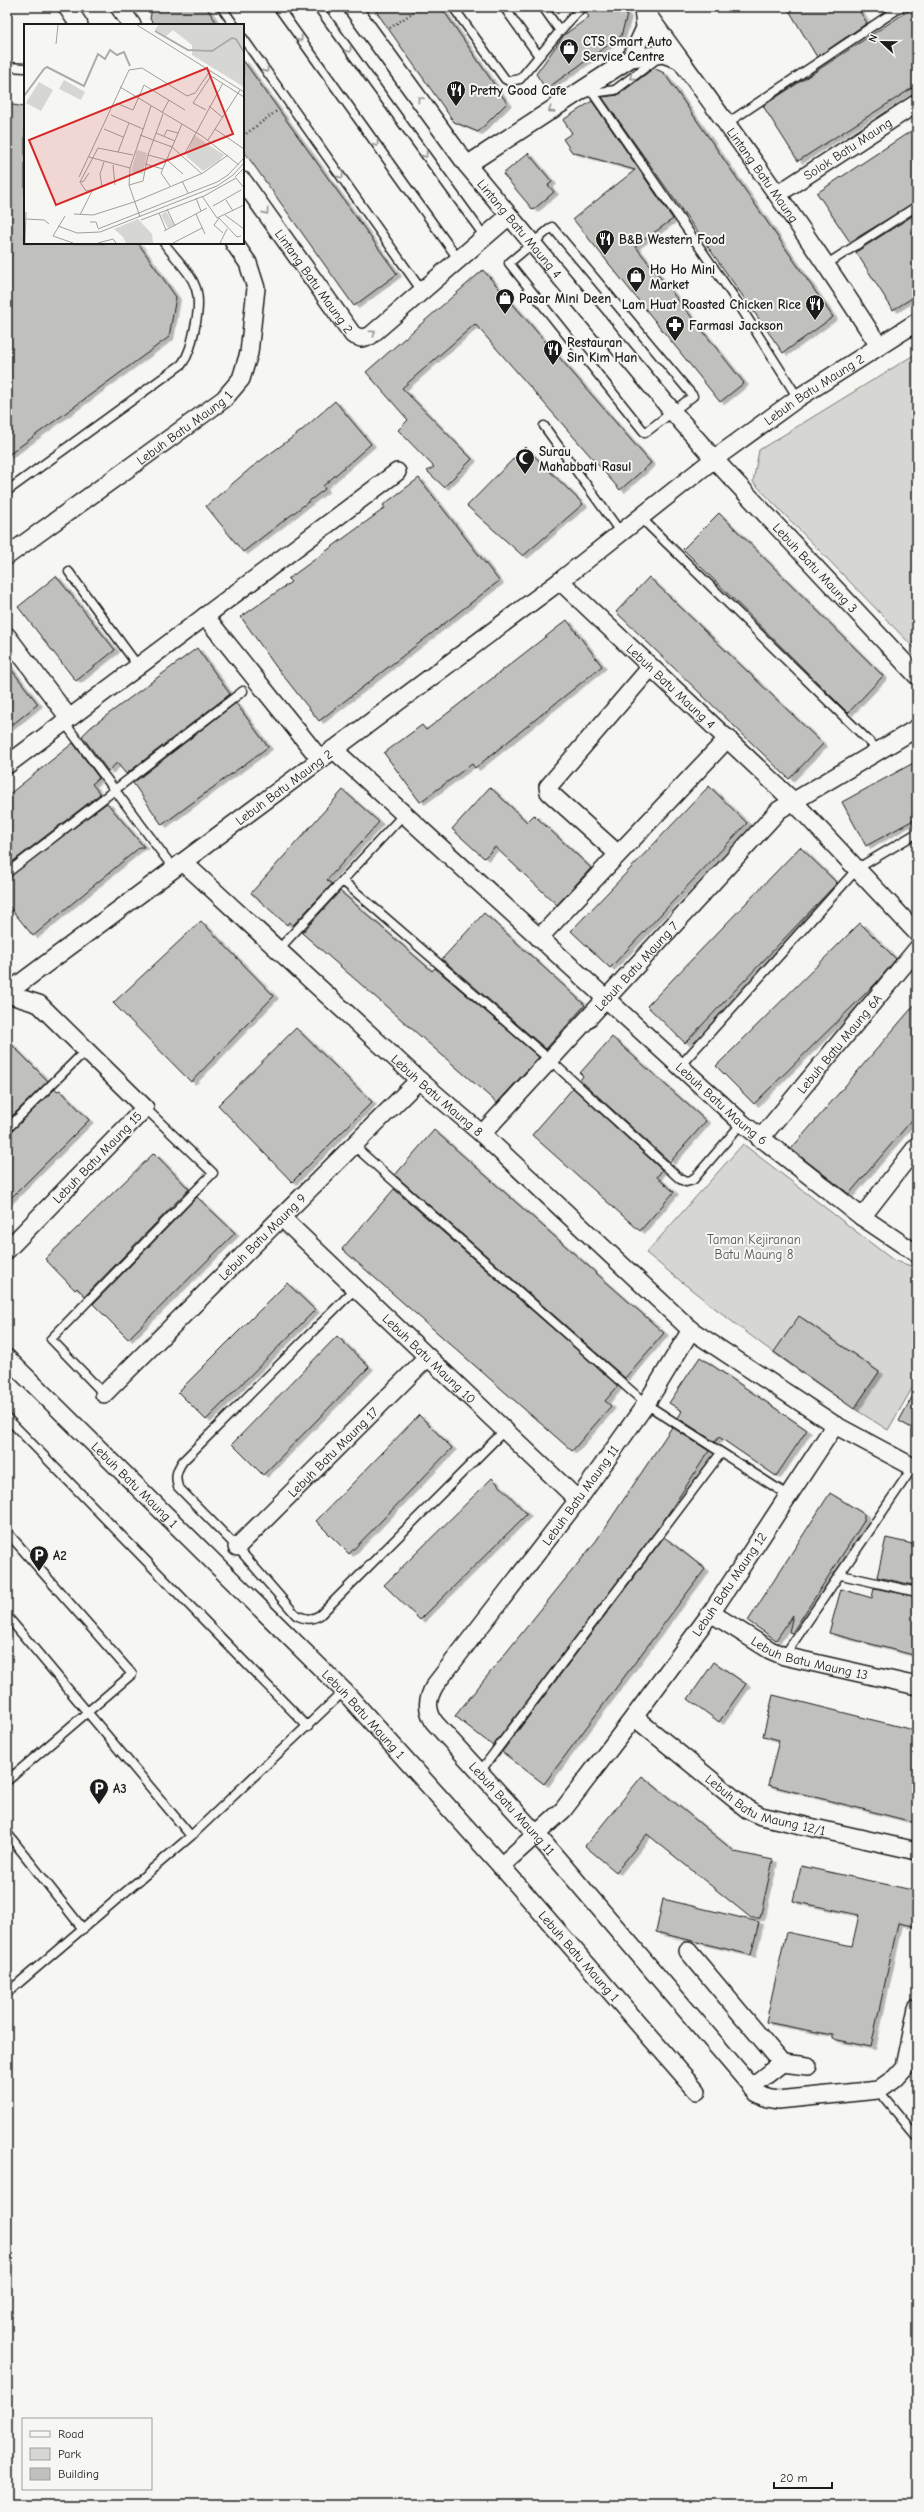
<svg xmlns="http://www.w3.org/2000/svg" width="924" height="2512" viewBox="0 0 924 2512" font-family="'Comic Neue',sans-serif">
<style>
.green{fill:#d6d6d2;stroke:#797977}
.building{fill:#c0c0bd;stroke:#1c1c1c;filter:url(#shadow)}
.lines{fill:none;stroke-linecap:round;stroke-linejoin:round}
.lane-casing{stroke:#1c1c1c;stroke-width:11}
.street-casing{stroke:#1c1c1c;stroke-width:20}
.path{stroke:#1c1c1c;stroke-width:2.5;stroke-dasharray:1 3;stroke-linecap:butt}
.lane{stroke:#f6f6f2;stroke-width:8}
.street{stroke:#f6f6f2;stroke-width:17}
.oneway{stroke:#949492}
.labels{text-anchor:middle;stroke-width:4;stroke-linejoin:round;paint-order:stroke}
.poi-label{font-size:13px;font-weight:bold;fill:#1c1c1c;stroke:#f6f6f2;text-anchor:start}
.street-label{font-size:13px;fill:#1c1c1c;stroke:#f6f6f2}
.park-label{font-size:13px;fill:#545453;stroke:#f6f6f2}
.inset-river{fill:none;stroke:#acaca9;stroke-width:2}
.inset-road{fill:none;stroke:#9f9f9c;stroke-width:1}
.view{fill:#d62828;fill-opacity:0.15;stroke:#d62828;stroke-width:2}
.inset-edge{fill:none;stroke:#1c1c1c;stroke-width:2}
</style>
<defs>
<filter id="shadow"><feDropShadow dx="4.5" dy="2.5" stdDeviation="0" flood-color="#0004"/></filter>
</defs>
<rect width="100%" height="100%" fill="#f6f6f2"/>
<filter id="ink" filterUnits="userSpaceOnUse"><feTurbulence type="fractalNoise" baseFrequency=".025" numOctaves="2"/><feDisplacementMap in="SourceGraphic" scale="8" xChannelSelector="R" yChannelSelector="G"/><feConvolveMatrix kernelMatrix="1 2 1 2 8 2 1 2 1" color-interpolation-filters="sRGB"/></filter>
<g filter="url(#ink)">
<path class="green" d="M917 353V651L753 482 759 450Z
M743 1144 893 1260 917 1268V1380L888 1430C803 1378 723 1316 646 1253Z"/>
<path class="building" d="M152 7H206L218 25H154L150 19Z
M373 7H441L507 103 478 132 454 122Z
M587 7H621L627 15 621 36 546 89 536 74 564 35 589 17 585 12Z
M787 7H857L867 23 817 57Z
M914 7H917V85L798 161 763 106Z
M243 60 397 274 354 306 243 150Z
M654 68 664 73 833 317 783 353 602 97 618 95Z
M592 101 673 219 635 246 744 383 720 402 573 219 635 170 572 152 563 139 572 133 563 120Z
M7 104 25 107V243H138L176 297 169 337 7 456Z
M917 127V201L850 242 817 193Z
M528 153 552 182 548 185 554 192 533 210 503 174Z
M917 213V295L893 310 856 252Z
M483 270 651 463 620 490 475 324 402 388 472 459 444 487 427 471 434 467 398 430 408 420 366 372Z
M335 401 371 444 323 486 325 489 243 552 206 506 252 467 301 431Z
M525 447 583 504 523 556 467 506Z
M419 478 499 581 319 721 274 664 241 617 291 582 288 579 385 508 383 505Z
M719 513 883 676 848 713 683 549Z
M56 576 115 650 76 681 18 607Z
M649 577 823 744 789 779 616 612Z
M567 620 602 666 475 768 472 764 420 802 384 753 422 725 426 730Z
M197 648 230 694 126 774 117 763 108 771 82 736 91 727Z
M7 664 38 704 7 729Z
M236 703 268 747 162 825 133 783Z
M73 743 99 778 92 784 100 794 7 866V796Z
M917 761V818L866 846 842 802Z
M709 786 747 823 610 968 571 931Z
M490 787 527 822 534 815 591 868 557 905 495 847 484 858 452 829Z
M343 790 379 822 327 880 332 884 293 925 289 922 287 925 251 893Z
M107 803 144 847H140L33 936 7 904V878Z
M800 847 837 883 685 1043 647 1006Z
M340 891 432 971 435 968 539 1057 497 1103 302 933Z
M484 913 585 1005 546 1049 442 959Z
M201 921 274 996 191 1082 113 1003Z
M860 923 896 959 876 983 754 1104 716 1066Z
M917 1002V1114L849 1194 791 1149Z
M296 1028 372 1102 292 1182 218 1105Z
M612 1037 706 1121 670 1162 580 1080 583 1076 580 1073Z
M7 1040 48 1081 7 1121Z
M573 1088 662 1170 657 1177 674 1192 640 1231 532 1135Z
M55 1089 58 1091 60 1090 89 1120 7 1202V1134Z
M434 1130 664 1333 625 1378 395 1175Z
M154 1153 189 1189 85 1296 77 1288 75 1290 45 1259Z
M394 1189 618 1386 605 1401 611 1406 572 1451 342 1249Z
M197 1197 235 1233 128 1339 93 1304Z
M287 1283 315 1310 206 1420 178 1392Z
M799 1316 879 1372 854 1409 774 1352Z
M337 1336 369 1367 263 1475 232 1444Z
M700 1357 807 1430 776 1476 719 1437 715 1442 678 1418 682 1411 669 1403Z
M917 1388V1431L899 1421Z
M419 1415 452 1448 349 1554 316 1521Z
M672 1427 709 1451 664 1520 493 1746 455 1716 596 1541Z
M492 1478 527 1514 420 1620 384 1585Z
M830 1493 864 1514V1521L792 1633 789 1632 793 1615 776 1640 748 1621Z
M664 1537 705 1569 544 1784 502 1752Z
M886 1538 917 1545V1586L877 1577Z
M874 1588 917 1597V1656L829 1633 841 1589 872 1598Z
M714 1662 746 1684 719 1722 688 1699Z
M773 1695 917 1731V1823L768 1785 779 1740 763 1736Z
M642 1776 735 1852 773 1860 760 1918H751L647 1834 616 1872 585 1846Z
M801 1866 917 1891V1927L898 1923 871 2047 832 2039V2035L766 2022 786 1932 852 1946 859 1915 793 1901Z
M663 1899 759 1922 751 1955 656 1932Z"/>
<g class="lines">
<g class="lane-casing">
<path id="lane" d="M224 7 222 8 234 25
M278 7 459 260
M318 7 485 237
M453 7 505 79 509 81 520 79 560 31
M504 7 539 56
M543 7 560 31 582 7
M243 38 422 291
M7 67 25 68
M588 86 736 300 798 398
M592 93 615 90 658 58
M726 124 901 7
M552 227 693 396 645 433 509 263Z
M827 264 917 206
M544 426 621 533
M7 491 182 364C190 353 192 341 195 327 205 283 190 277 164 243
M640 517 880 752
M69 572 138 666
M64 722 174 869
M7 873 243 691
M343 881 550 1060 680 1179 686 1182 693 1180 742 1123
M278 950 405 813
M679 1067 858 868 917 833
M7 1129 86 1050
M353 1145 646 1404 789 1496
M357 1287 183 1461C176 1471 175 1477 178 1487L237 1547 296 1615C305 1619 310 1621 320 1615L505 1430
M104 1394 51 1339 213 1173 145 1108
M7 1418 308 1727
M7 1532 132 1674 7 1781
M841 1575 917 1592
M7 1616 191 1836
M784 1656 913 1467
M479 1773 721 1453
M7 1833 83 1929
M7 1993 191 1836 344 1691
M878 2090 917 2137"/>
</g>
<g class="street-casing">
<g id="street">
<path d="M67 7 79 25"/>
<path d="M119 7 132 25"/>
<path id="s1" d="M352 7 467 165 673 412 714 459 917 676"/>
<path id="s2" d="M642 7C723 119 805 229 879 346"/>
<path d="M631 58 645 28 643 8"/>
<path d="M467 165 631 58 663 54 680 60"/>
<path id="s3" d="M243 181 353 335 361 338 370 336 509 216"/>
<path id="s4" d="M778 194 917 103"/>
<path id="s5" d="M7 556 224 399 241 379 249 353 256 288 248 263 234 243"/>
<path id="s6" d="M560 581 793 801 917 933"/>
<path d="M205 616 320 759"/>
<path d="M7 636 69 718"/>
<path id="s7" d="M333 749 742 1123 862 1217 917 1254"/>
<path d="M7 765 397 472"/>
<path d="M618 854 549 792 548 787 651 667"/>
<path id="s8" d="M183 862 419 1080 482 1134 691 1330 835 1425 711 1613 634 1717 563 1810 501 1866"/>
<path d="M539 938 728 738"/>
<path id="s9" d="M7 993 560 581 714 459 798 398 917 322"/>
<path d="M7 994 39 1004 145 1108 7 1250"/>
<path id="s10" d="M482 1134 779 810 917 728"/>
<path id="s11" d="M760 1139 917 949"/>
<path id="s12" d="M281 1217 578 1500"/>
<path d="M862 1217 917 1146"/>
<path id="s13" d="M691 1330 646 1404 578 1500 435 1685C427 1699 426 1708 434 1722L537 1835 757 2093 767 2098 778 2100 878 2090 895 2078 905 2067 917 2008"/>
<path id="s14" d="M7 1358 344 1691 501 1866 697 2091"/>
<path id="s15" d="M104 1394 419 1080"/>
<path d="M835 1425 917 1469"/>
<path id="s16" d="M237 1547 428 1357"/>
<path id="s17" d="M711 1613 770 1650 784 1656 917 1686"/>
<path id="s18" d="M634 1717 747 1809 761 1816 917 1851"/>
<path d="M688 1951 782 2063 751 2087"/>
<path d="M782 2063 808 2066"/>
</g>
</g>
<path class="path" d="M390 28 421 7
M243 136 278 110"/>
<use href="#lane" class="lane"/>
<use href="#street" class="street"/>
</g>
<defs><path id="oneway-chevron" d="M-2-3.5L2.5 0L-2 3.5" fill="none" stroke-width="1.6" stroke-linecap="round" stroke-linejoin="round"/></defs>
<g class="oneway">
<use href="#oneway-chevron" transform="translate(300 39) rotate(54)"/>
<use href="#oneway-chevron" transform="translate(349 50) rotate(54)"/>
<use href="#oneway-chevron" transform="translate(266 70) rotate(55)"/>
<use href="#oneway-chevron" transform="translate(632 77) rotate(143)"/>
<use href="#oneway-chevron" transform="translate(420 99) rotate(-126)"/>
<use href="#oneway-chevron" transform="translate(551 110) rotate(147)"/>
<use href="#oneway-chevron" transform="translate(376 144) rotate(54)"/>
<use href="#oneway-chevron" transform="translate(425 155) rotate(54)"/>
<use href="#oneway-chevron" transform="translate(341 176) rotate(55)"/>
<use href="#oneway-chevron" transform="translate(266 212) rotate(55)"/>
<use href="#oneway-chevron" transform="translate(373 333) rotate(-34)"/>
</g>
</g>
<defs>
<g id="shop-pin" transform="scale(1)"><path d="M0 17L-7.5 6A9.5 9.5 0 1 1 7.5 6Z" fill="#1c1c1c" stroke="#f6f6f2"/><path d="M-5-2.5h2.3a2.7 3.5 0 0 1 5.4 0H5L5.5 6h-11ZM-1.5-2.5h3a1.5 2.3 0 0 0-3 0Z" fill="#fff"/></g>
<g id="restaurant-pin" transform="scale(1)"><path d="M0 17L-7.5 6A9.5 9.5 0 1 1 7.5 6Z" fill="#1c1c1c" stroke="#f6f6f2"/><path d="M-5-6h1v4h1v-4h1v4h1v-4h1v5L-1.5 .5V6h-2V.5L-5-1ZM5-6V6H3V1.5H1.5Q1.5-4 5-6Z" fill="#fff"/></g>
<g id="pharmacy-pin" transform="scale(1)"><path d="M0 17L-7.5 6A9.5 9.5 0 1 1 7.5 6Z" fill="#1c1c1c" stroke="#f6f6f2"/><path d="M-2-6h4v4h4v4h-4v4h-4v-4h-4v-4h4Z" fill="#fff"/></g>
<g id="mosque-pin" transform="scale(1)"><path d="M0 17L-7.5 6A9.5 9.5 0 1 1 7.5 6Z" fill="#1c1c1c" stroke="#f6f6f2"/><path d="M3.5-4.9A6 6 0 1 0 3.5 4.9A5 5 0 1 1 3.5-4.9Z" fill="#fff"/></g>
<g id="parking-pin" transform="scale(1)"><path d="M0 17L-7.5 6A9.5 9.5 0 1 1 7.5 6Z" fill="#1c1c1c" stroke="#f6f6f2"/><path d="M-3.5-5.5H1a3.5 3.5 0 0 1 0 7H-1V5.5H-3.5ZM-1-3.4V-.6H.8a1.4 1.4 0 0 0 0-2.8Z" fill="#fff"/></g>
</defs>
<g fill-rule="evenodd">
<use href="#shop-pin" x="569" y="48"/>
<use href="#restaurant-pin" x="456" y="90"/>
<use href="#restaurant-pin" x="605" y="239"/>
<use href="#shop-pin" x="636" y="276"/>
<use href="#shop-pin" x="505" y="298"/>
<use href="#restaurant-pin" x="815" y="304"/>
<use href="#pharmacy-pin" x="675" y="325"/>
<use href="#restaurant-pin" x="553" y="349"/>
<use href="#mosque-pin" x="525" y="458"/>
<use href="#parking-pin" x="39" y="1555"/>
<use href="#parking-pin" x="99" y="1788"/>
</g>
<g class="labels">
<g class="poi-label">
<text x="583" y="46">CTS Smart Auto<tspan x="583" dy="15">Service Centre</tspan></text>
<text x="470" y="95">Pretty Good Cafe</text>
<text x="619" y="244">B&amp;B Western Food</text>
<text x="650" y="274">Ho Ho Mini<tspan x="650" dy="15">Market</tspan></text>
<text x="519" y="303">Pasar Mini Deen</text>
<text x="801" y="309" text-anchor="end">Lam Huat Roasted Chicken Rice</text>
<text x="689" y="330">Farmasi Jackson</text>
<text x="567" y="347">Restauran<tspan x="567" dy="15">Sin Kim Han</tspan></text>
<text x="539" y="456">Surau<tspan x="539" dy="15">Mahabbati Rasul</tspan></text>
<text x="53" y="1560">A2</text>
<text x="113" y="1793">A3</text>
</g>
<g class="street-label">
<text dy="5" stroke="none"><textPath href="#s4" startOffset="83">Solok Batu Maung</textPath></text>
<text dy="5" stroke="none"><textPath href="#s2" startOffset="207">Lintang Batu Maung</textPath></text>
<text dy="5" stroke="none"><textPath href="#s1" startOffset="278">Lintang Batu Maung 4</textPath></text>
<text dy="5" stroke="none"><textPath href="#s3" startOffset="123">Lintang Batu Maung 2</textPath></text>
<text dy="5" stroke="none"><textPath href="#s9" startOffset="1008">Lebuh Batu Maung 2</textPath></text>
<text dy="5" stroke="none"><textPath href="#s5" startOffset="219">Lebuh Batu Maung 1</textPath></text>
<text dy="5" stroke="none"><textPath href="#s1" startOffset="728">Lebuh Batu Maung 3</textPath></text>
<text dy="5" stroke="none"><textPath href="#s6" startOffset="153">Lebuh Batu Maung 4</textPath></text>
<text dy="5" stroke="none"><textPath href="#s9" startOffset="345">Lebuh Batu Maung 2</textPath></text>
<text dy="5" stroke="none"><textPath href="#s10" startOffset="228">Lebuh Batu Maung 7</textPath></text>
<text dy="5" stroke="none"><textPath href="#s11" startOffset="124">Lebuh Batu Maung 6A</textPath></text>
<text dy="5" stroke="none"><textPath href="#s8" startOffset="345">Lebuh Batu Maung 8</textPath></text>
<text dy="5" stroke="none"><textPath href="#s7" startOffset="526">Lebuh Batu Maung 6</textPath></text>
<text transform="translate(97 1157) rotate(-46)" y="5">Lebuh Batu Maung 15</text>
<text dy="5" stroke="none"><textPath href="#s15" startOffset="223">Lebuh Batu Maung 9</textPath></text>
<text dy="5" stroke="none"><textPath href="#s12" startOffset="205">Lebuh Batu Maung 10</textPath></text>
<text dy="5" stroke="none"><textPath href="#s16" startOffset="135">Lebuh Batu Maung 17</textPath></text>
<text dy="5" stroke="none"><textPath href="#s14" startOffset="180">Lebuh Batu Maung 1</textPath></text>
<text transform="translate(580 1495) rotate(-54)" y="5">Lebuh Batu Maung 11</text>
<text transform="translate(729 1584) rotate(-56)" y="5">Lebuh Batu Maung 12</text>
<text dy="5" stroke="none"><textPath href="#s17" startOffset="110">Lebuh Batu Maung 13</textPath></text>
<text dy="5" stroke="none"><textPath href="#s14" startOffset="504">Lebuh Batu Maung 1</textPath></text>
<text dy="5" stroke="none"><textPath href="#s18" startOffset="161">Lebuh Batu Maung 12/1</textPath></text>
<text dy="5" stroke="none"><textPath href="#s13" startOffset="594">Lebuh Batu Maung 11</textPath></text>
<text dy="5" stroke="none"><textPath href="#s14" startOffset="828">Lebuh Batu Maung 1</textPath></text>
</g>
<g class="park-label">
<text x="754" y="1244">Taman Kejiranan<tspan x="754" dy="15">Batu Maung 8</tspan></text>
</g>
</g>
<g transform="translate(24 24)">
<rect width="220" height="220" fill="#f6f6f2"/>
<path d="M134 1H220V63L168 31V21L149 6 142 12 131 6ZM40 56 61 68 57 76 35 65ZM15 58 29 66 17 87 2 79ZM170 111 200 131 195 137 179 147 162 132ZM113 126 123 129 119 150 107 148ZM142 187 150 201 144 204 137 191ZM114 195 128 210 129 219H102L99 213 90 205Z" fill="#d6d6d2"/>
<path class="inset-river" d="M131 7 164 26 188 27 208 14 212 15 220 28M0 72 20 45 23 43 60 62 74 30 81 35 86 26 93 31 100 28 106 42"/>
<path class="inset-road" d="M113 1 220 68M32 20 34 1M96 63 178 112 215 141M92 79 109 86 120 61 161 86M185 82 198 93M182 86 169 79 187 52 220 73M138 89 145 76M87 91 119 105M80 105 99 113M191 105 220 125M132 109 151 117M116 111 148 123 177 149M140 112 143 106 154 109M184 116 216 66M94 128 105 99M124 131 143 136 159 150M160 131 199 59M65 133 106 144 127 82M121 140 139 145M89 141 91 161M106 144 105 161 116 193M55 153 105 46 118 44 163 72 171 69 186 47M211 153 220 144M212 154 220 164M57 157 59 158 65 149M158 157 164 169M105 161 119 157 124 131 139 90M146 162 137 149 158 100M78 163 76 150 80 138M72 165 62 167 56 158 74 124 109 131M178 172 193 194 220 181M172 174 177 187M202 176 209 187M189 182 217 166M143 185 151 202M135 189 142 206M50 190 69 191 110 178 179 149 204 131M172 190 181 210M56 191 68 167M201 191 220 205M41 192 29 212 49 219M195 194 213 213 217 212M195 194 190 201 199 209M2 195 20 196 25 200M117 196 180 172 212 154M66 198H72L74 204M34 202 53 209 76 208 193 162 209 151 220 139M74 205 193 158 204 151 220 134M140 207 183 184M1 219 2 188M74 219 89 215 92 219M149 219 178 204M196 219 203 205"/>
<path class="view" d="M183 44 209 110 32 181 5 116Z"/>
<rect width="220" height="220" class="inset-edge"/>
</g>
<rect width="924" height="2512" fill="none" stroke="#f6f6f2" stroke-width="24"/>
<rect x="12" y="12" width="900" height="2488" fill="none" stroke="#1c1c1c" stroke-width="1.5" filter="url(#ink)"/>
<rect x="22" y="2418" width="130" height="72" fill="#f6f6f2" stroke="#9f9f9c"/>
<rect x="30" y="2431" width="20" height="6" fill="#f6f6f2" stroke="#9f9f9c"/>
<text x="58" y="2438" font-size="12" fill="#1c1c1c">Road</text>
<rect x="30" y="2448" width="20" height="12" fill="#d6d6d2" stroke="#9f9f9c"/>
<text x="58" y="2458" font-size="12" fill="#1c1c1c">Park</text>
<rect x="30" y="2468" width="20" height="12" fill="#c0c0bd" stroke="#9f9f9c"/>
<text x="58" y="2478" font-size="12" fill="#1c1c1c">Building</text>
<g transform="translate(882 42) rotate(292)" stroke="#f6f6f2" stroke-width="3" paint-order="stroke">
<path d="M0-3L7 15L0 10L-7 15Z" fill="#1c1c1c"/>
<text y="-6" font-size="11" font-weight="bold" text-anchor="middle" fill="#1c1c1c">N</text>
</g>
<path d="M774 2482v6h58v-6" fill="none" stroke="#1c1c1c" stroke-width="2"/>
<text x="780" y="2482" font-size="12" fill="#1c1c1c" stroke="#f6f6f2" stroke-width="3" paint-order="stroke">20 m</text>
</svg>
